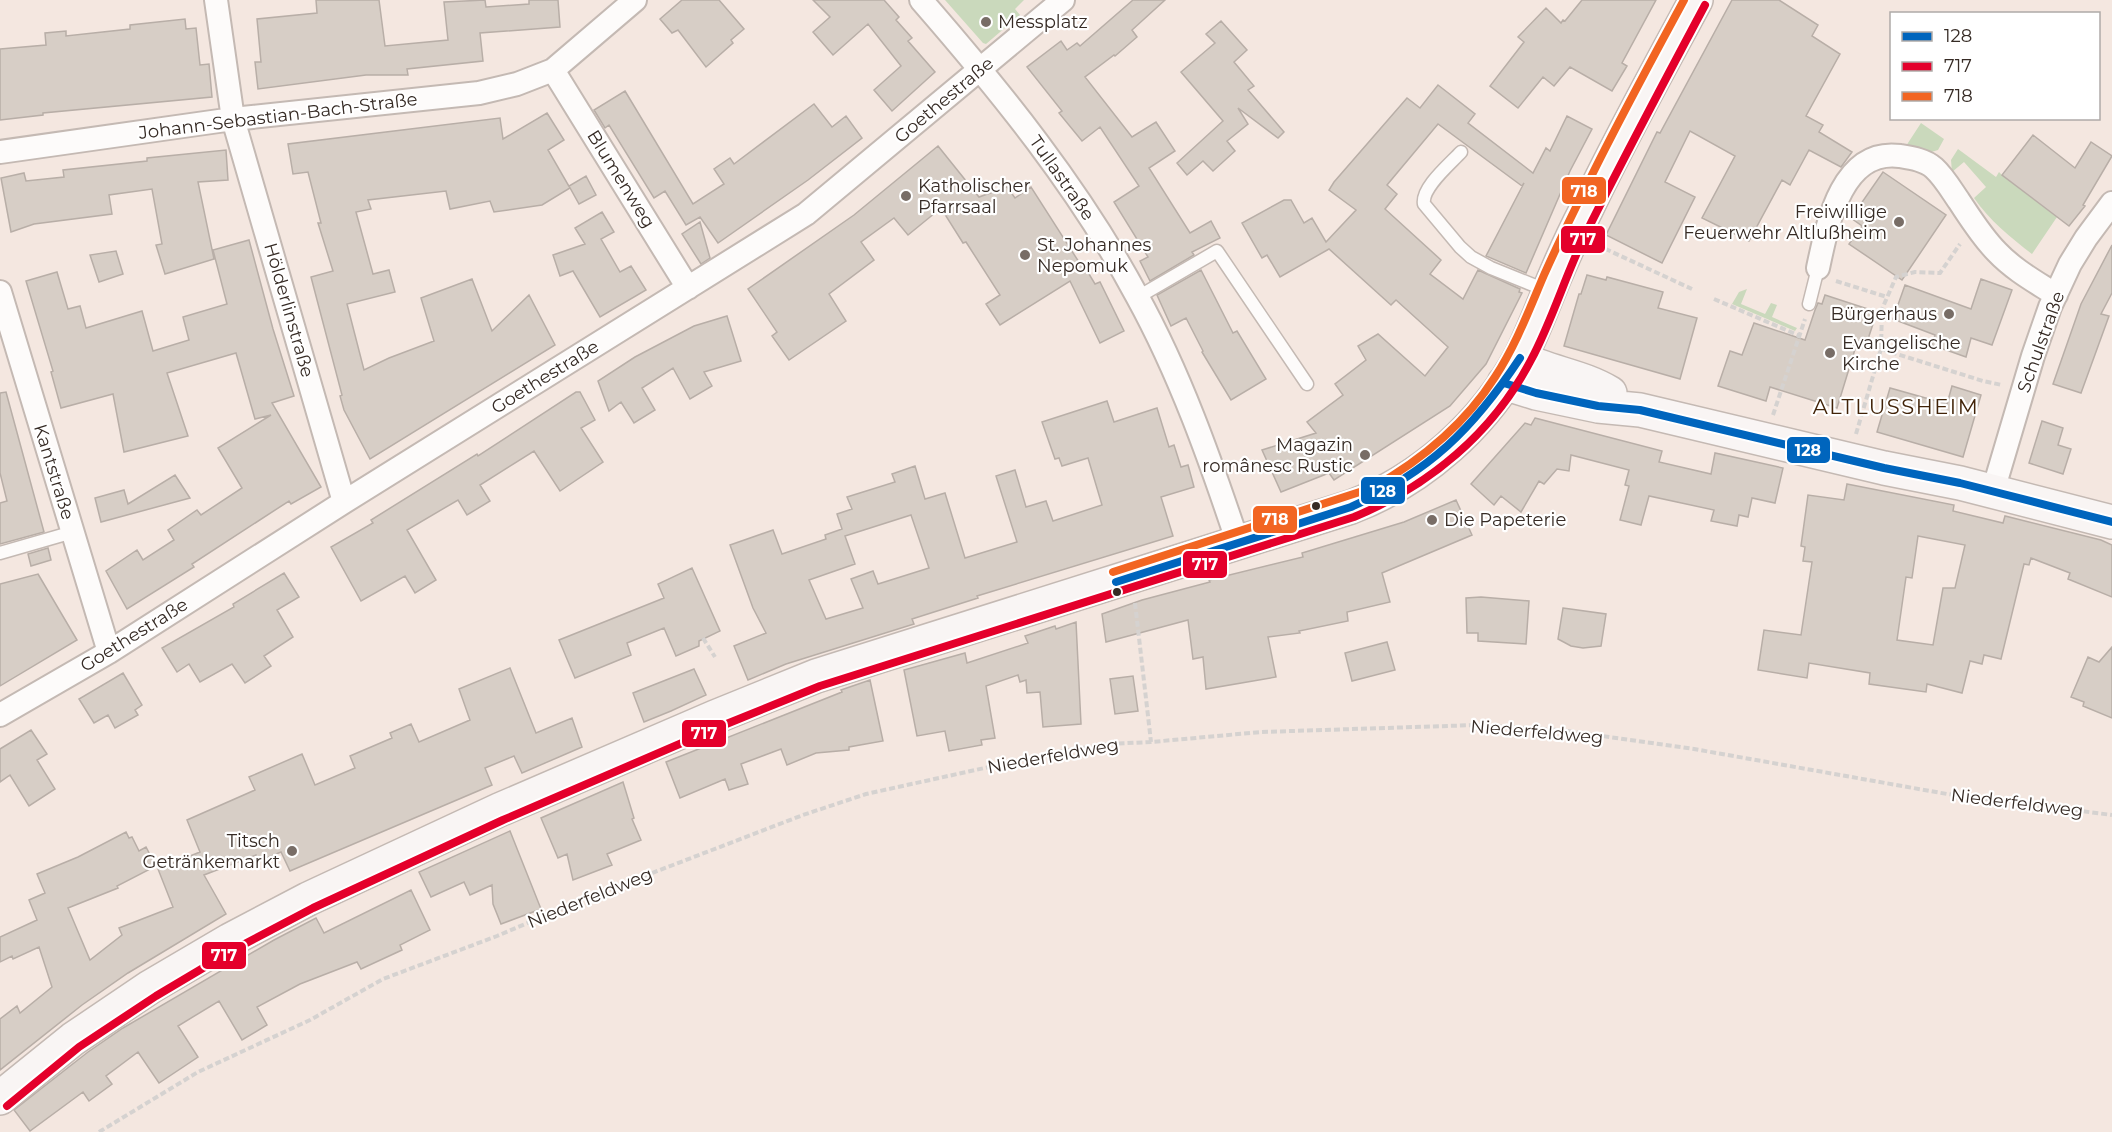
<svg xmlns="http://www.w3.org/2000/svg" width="2112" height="1132" viewBox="0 0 2112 1132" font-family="Montserrat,sans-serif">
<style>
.green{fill:#cad9bc}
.building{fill:#d7cec6;stroke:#b8aea7;stroke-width:1.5;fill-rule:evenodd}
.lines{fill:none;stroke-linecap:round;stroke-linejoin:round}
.lane-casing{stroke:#c4b9b3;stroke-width:15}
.street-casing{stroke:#c4b9b3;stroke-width:26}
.secondary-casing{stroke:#c4b9b3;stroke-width:36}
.path{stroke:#d5d2d0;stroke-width:4;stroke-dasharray:6 3;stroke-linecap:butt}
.lane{stroke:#fdfbfa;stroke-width:12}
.street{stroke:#fdfbfa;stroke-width:22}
.secondary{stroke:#f9f5f4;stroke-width:33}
.bus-1-casing{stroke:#fff;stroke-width:12}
.bus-2-casing{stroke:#fff;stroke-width:12}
.bus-3-casing{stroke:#fff;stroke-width:12}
.bus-1{stroke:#0065bd;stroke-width:8}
.bus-2{stroke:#e4002b;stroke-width:8}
.bus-3{stroke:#f26522;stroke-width:8}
.poi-dot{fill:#786d66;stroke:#fff;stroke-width:2}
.bus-dot{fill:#362b25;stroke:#fff;stroke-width:2}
.labels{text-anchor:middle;stroke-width:4.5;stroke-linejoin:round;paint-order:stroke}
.poi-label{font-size:18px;fill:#362b25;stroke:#fff;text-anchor:start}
.street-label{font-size:18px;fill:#362b25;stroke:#fff}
.quarter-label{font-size:21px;letter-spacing:1.5px;fill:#412308;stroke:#fff}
.line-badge{stroke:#fff;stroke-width:2}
.badge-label{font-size:16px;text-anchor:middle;font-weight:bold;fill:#fff}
</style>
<rect width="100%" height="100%" fill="#f4e7e0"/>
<path class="green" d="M945 0H1024L1015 9 1020 15 986 44 983 43Z
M1921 123 1944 139 1938 150 1928 153 1906 146Z
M1958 149 1996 177 1999 172 2002 175 2057 217 2032 254C2011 238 1989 220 1974 198L1986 187 1964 162 1952 172 1951 160Z
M1747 289 1741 304 1765 314 1771 303 1777 305 1772 317 1797 328 1795 331 1732 304 1739 292Z"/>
<path class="building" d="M316 0H379L385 46 448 40 444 2 485 0 486 7 529 4V0H558L560 27 480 33 483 61 407 69 408 75H366L258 89 255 62H261L257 19 317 13Z
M682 0H719L744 29 731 40 733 43 706 67 678 30 672 33 660 19Z
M813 0H884L899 17 896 20 912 38 908 41 935 72 892 111 874 90 901 66 868 24 833 55 813 32 830 17Z
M1133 0H1165L1132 30 1137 37 1115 56 1114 55 1085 77 1132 137 1156 122 1175 151 1149 168 1190 233 1211 221 1220 238 1192 252 1194 255 1150 281 1140 261 1148 257 1114 202 1139 186 1100 127 1082 141 1059 113 1062 111 1027 67 1061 41 1067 50 1077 43 1080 46Z
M1582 0H1656L1622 63 1627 66 1612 91 1570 67 1554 86 1543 77 1518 108 1490 86 1524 42 1518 37 1546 8 1561 23 1563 20 1565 21Z
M1732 0H1779L1818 25 1812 36 1840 54 1806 116 1823 125 1819 132 1852 152 1841 167 1809 150 1790 185 1782 180 1749 241 1702 218 1735 156 1690 131 1665 182 1695 197 1662 263 1606 235 1657 132 1660 133Z
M185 19 186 29 196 28 200 65 209 64 212 97 43 113V115L0 120V49L46 45 45 33 66 31V36L130 29V25Z
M1221 21 1247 50 1234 62 1254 86 1248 90 1284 132 1278 138 1238 108 1248 124 1227 141 1235 151 1213 171 1203 161 1187 175 1177 163 1223 121 1181 72 1215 43 1206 34Z
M1438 85 1475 114 1468 123 1533 173 1546 148 1550 151 1567 116 1592 129 1570 171 1526 273 1486 256 1524 183 1522 186 1438 124 1387 185 1397 194 1385 209 1441 260 1430 274 1463 299 1478 270 1520 289 1519 292 1522 293 1486 364 1450 406 1334 480 1329 473 1281 492 1262 450 1316 433 1307 422 1343 395 1335 384 1366 360 1358 346 1378 334 1425 376 1448 347 1396 300 1391 305 1329 249 1280 277 1267 255 1262 258 1242 223 1284 200H1291L1304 223 1312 218 1326 242 1356 210 1329 190 1334 182 1407 98 1420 108Z
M625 91 693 204 724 184 714 169 730 158 734 164 814 104 832 127 846 116 862 138 808 180 718 243 700 217 686 225 665 191 654 198 609 125 605 128 594 110Z
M547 113 564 140 548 150 570 188 542 205 494 212 490 201 450 209 446 191 368 200 371 209 356 212 373 274 389 270 395 292 347 304 364 370 389 358 434 341 421 298 472 279 492 331 529 295 555 345 370 459 344 410 340 396 342 395 311 277 333 271 318 223H321L308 172 293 174 288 144 500 118 503 139Z
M2033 135 2075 168 2091 142 2112 156 2083 205 2085 206 2069 226 2002 175Z
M938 146 979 197 1007 187 1015 198 1031 187 1084 270 1086 269 1095 284 1100 282 1124 331 1100 343 1070 281 1000 325 986 304 1000 295 966 242 963 243 941 208 908 235 894 218 861 242 874 260 829 294 846 321 789 360 772 336 777 332 748 289 854 215Z
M226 150 228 180 198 182 214 259 165 274 156 245 162 244 152 189 109 195 112 214 34 224 11 232 1 178 24 173 26 181 64 177 63 170 147 161V158Z
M1883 172 1946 215 1902 280 1849 244 1862 226 1851 218Z
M586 176 596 195 579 204 569 186Z
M602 212 614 232 601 239 620 272 631 266 646 290 600 317 573 271 560 276 553 255 585 244 575 228Z
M700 222 710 258 701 264 682 234Z
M249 240 273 329 294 396 272 403 321 487 291 504 289 501 192 564 194 567 127 609 106 571 137 550 143 560 174 540 168 530 197 510 201 515 242 488 218 448 271 415 255 419 236 353 167 373 188 436 124 452 113 394 61 408 51 372 53 371 26 281 57 272 68 309 80 306 86 328 142 311 153 351 189 340 183 317 227 304 213 250Z
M2112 245V293L2101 314 2109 316 2081 393 2053 384 2081 304Z
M116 251 123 274 99 282 90 255Z
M1201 270 1233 333 1237 331 1266 379 1231 400 1202 352 1203 351 1186 318 1171 326 1157 295Z
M1587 275 1606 280 1607 277 1663 292 1658 308 1697 318 1680 379 1564 346 1579 294H1581Z
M1981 279 2012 290 1992 345 1971 338 1966 357 1932 345 1935 335 1893 319 1905 285 1971 309Z
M1825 295 1877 312 1865 348 1856 346 1837 408 1770 387 1766 401 1718 386 1730 351 1742 355 1754 323 1805 340 1815 310 1818 303 1822 304Z
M727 316 741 361 704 372 712 386 690 399 673 368 642 388 655 410 634 423 621 402 609 411 598 381 635 357 694 326Z
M1952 386 1981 395 1963 457 1877 432 1890 388 1947 404Z
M6 392 44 532 0 544V503L7 501 0 473V393Z
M576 392H580L595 420 581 428 603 462 560 491 534 451 480 485 490 501 467 515 458 500 407 530 436 580 415 593 405 576 361 601 331 547 373 523 371 520 477 454 478 456Z
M1107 401 1114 422 1157 408 1169 447 1174 445 1181 467 1188 465 1194 487 1161 497 1173 536 977 596 978 598 912 619 914 624 786 664 748 680 734 646 766 633 753 608 730 545 773 530 782 554 826 539 825 535 842 529 837 514 852 509 847 497 895 482 892 474 915 466 925 499 945 493 965 558 1017 542 996 476 1015 470 1026 507 1046 501 1053 521 1102 505 1088 458 1062 466 1059 458 1055 459 1042 422ZM911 515 929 568 878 584 873 571 851 579 863 608 826 619 809 580 855 564 845 536Z
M1535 418 1662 451 1659 462 1711 474 1715 453 1783 468 1775 503 1752 498 1748 517 1739 515 1737 526 1711 521 1714 510 1649 496 1641 525 1620 520 1629 486 1625 485 1629 470 1571 455 1569 471 1557 469 1544 484 1539 481 1521 512 1501 496 1494 505 1471 484 1525 423 1531 425Z
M2042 421 2063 428 2058 445 2071 449 2063 474 2029 463Z
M175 475 190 498 101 522 95 498 124 490 128 504Z
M1847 484 1954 505 1953 511 2003 523 2005 516 2101 540 2112 545V597L2068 579 2070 573 2031 558 2029 565 2024 564 2001 659 1984 655 1982 664 1970 661 1962 693 1927 684 1926 692 1869 684 1870 673 1809 663 1807 678 1758 670 1764 630 1801 635 1812 562 1803 561 1805 547 1801 546 1808 495 1844 500ZM1918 536 1965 545 1955 588H1943L1933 645 1897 640 1906 577 1912 578Z
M1456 500 1472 535 1382 573 1390 602 1347 612 1348 621 1299 631 1300 633 1268 637 1276 677 1206 689 1203 657 1193 659 1188 620 1106 642 1102 614 1142 600 1210 582 1209 580 1303 557 1302 553 1404 522Z
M48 548 51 560 31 566 28 554Z
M692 568 720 631 699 641V646L676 656 664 628 627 643 631 655 575 678 559 640 664 598 658 584Z
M284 573 299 597 277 610 293 637 264 656 271 666 245 683 232 664 200 682 189 664 177 672 162 648 234 607 233 604Z
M38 574 77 640 0 686V584Z
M1481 597 1529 601 1526 644 1478 641V633H1467L1466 598Z
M1563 608 1606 614 1601 646 1583 648 1571 646 1558 639Z
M1076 622 1081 724 1043 727 1040 692 1027 693 1026 680 1020 682 1018 675 986 686 995 738 981 740 982 745 949 751 945 731 917 736 904 670 965 653 967 663 1028 643 1025 636 1055 626 1056 629Z
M1387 642 1395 670 1352 681 1345 653Z
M2112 647V718L2083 706 2084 702 2071 697 2088 657 2099 662Z
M510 668 536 733 572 718 582 747 522 773 514 756 485 768 492 785 290 871 281 852 259 861 256 855 204 875 226 914 128 973 82 1005 0 1070V1019L17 1006 20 1013 52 987 39 947 13 959 12 956 0 962V937L37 920 29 900 45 893 37 874 78 857 126 832 129 838 132 837 139 851 146 847 156 866 117 886 118 888 68 908 90 960 122 935 119 928 173 907 158 869 200 852 187 820 255 790 249 777 302 754 315 785 355 768 350 756 392 738 390 733 411 724 419 742 470 720 459 689Z
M694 669 706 695 671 711 644 722 633 693Z
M123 673 142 705 135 710 138 715 115 728 108 715 94 723 79 699Z
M1133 676 1138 711 1115 714 1110 679Z
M870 680 883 741 849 747V750L816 753 787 765 781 749 741 764 748 784 729 790 725 779 680 798 666 762 842 692 841 690Z
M31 730 47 754 37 760 55 789 29 806 10 775 0 782V749Z
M623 782 634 818 632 819 641 840 607 854 612 865 573 880 567 854 558 858 541 818Z
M510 831 541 909 501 924 493 904 492 885 470 895 464 882 431 897 419 872Z
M411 890 430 930 400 945 402 950 361 969 357 962 300 984 257 1007 267 1025 242 1040 219 1001 178 1026 198 1057 159 1083 138 1052 106 1076 112 1084 89 1101 83 1092 30 1131 14 1110 88 1052 123 1028 274 940 316 918 324 933Z"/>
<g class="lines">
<g class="lane-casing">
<path id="lane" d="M1461 152C1450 164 1421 188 1424 204L1460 247 1471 257 1491 268 1548 291
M1138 297 1217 251 1307 384
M1809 304 1818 268
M0 553 73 532"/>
</g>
<g class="street-casing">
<path id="street" d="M216 0 233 119 344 502
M921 0C1001 92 1079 188 1137 296 1180 374 1210 459 1238 543
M553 70 688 288
M0 152 233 119 479 93 517 84 553 70 635 0
M1818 268C1827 226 1841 148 1900 156 1912 158 1925 160 1934 168 1944 177 1952 191 1959 201 1971 219 1982 237 1997 252 2014 270 2036 282 2056 295
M0 292 109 652
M1993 491 2033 356 2050 307 2070 264 2086 238 2112 203
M0 715 109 652 344 502 806 214 1063 0"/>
</g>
<g class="secondary-casing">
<path id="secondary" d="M1520 358C1549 373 1582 376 1610 393
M1504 383 1536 393 1598 406 1640 410 1884 468 1960 483 2112 522
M0 1098 73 1039 150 987 230 940 308 899 499 810 715 717 816 676 1351 507C1422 480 1485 424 1521 356 1533 332 1543 306 1553 281 1563 257 1574 233 1586 210 1620 139 1658 70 1696 0"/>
</g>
<path class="path" d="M1597 245 1692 289
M1836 281 1887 297
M1714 299 1800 336
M1881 349 1882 309 1896 277 1915 272 1940 273 1960 244
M1773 415 1805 319
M1856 434 1881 349 1983 381 2002 385
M1135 603 1151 742
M703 638 715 657
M99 1132 198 1072 310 1020 383 979 497 936 582 900 803 815 866 794 1062 751 1109 744 1151 742 1261 732 1477 725 1560 730 1694 749 1947 794 2112 815"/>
<use href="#lane" class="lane"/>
<use href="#street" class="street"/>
<use href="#secondary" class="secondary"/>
<g class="bus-1-casing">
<path id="bus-1" d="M1504 383 1536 393 1598 406 1640 410 1884 468 1960 483 2112 522
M1116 582 1351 507C1429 472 1473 429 1520 358"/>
</g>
<g class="bus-2-casing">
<path id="bus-2" d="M7 1106 79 1047 156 996 235 949 313 908 503 820 719 727 820 686 1354 517C1429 486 1493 433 1531 360 1553 319 1566 273 1587 231 1625 155 1665 80 1705 5"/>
</g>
<g class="bus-3-casing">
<path id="bus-3" d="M1113 572 1372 488C1420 461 1465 424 1495 377 1516 345 1529 310 1544 275 1557 246 1571 217 1585 189 1616 125 1650 63 1684 0"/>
</g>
<use href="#bus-1" class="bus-1"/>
<use href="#bus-2" class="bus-2"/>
<use href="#bus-3" class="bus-3"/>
</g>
<g class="poi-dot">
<circle cx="986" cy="22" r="6"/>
<circle cx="906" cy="196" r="6"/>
<circle cx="1899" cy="222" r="6"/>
<circle cx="1025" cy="255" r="6"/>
<circle cx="1949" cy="314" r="6"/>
<circle cx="1830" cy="353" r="6"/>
<circle cx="1365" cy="455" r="6"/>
<circle cx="1432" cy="520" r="6"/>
<circle cx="292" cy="851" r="6"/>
</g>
<g class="bus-dot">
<circle cx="1316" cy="506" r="5"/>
<circle cx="1117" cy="592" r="5"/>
</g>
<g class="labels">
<g class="poi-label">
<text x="998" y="28">Messplatz</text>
<text x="918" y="192">Katholischer<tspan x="918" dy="21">Pfarrsaal</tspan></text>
<text x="1887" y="218" text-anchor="end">Freiwillige<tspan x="1887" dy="21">Feuerwehr Altlußheim</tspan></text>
<text x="1037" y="251">St. Johannes<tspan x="1037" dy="21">Nepomuk</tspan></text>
<text x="1937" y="320" text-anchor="end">Bürgerhaus</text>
<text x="1842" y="349">Evangelische<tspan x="1842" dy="21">Kirche</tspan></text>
<text x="1353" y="451" text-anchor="end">Magazin<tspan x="1353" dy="21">românesc Rustic</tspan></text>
<text x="1444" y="526">Die Papeterie</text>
<text x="280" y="847" text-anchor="end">Titsch<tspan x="280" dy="21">Getränkemarkt</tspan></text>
</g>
<g class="street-label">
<text transform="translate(944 100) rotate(-40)" y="6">Goethestraße</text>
<text transform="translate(278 116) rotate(-7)" y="6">Johann-Sebastian-Bach-Straße</text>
<text transform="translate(1062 178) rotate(55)" y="6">Tullastraße</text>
<text transform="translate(621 179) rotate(58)" y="6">Blumenweg</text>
<text transform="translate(289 310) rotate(74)" y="6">Hölderlinstraße</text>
<text transform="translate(2041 342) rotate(-70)" y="6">Schulstraße</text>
<text transform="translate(545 377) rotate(-32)" y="6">Goethestraße</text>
<text transform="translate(54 472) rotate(73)" y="6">Kantstraße</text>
<text transform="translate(134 635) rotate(-32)" y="6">Goethestraße</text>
<text transform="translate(1537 732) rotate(5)" y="6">Niederfeldweg</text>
<text transform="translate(1053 756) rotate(-10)" y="6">Niederfeldweg</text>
<text transform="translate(2017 803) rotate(7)" y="6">Niederfeldweg</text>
<text transform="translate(590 898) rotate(-22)" y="6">Niederfeldweg</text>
</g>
<g class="quarter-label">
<text x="1896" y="414">ALTLUSSHEIM</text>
</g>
</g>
<g class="line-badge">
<rect x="1561" y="176" width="46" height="29" rx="6" fill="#f26522"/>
<rect x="1560" y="225" width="46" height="29" rx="6" fill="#e4002b"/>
<rect x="1786" y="436" width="45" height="28" rx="6" fill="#0065bd"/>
<rect x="1360" y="476" width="46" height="29" rx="6" fill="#0065bd"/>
<rect x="1252" y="505" width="46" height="29" rx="6" fill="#f26522"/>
<rect x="1182" y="550" width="46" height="29" rx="6" fill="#e4002b"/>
<rect x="681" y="719" width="46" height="29" rx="6" fill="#e4002b"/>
<rect x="201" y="941" width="46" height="29" rx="6" fill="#e4002b"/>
</g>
<g class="badge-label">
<text x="1584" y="197">718</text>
<text x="1583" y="245">717</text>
<text x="1808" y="456">128</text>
<text x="1383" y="497">128</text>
<text x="1275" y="525">718</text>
<text x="1205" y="570">717</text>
<text x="704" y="739">717</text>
<text x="224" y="961">717</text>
</g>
<rect x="1890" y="12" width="210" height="108" fill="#ffffff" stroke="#afaaa8" stroke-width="1.5"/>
<rect x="1902" y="32" width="30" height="9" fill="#0065bd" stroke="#afaaa8" stroke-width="1.5"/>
<text x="1944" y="42" font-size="18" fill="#362b25">128</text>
<rect x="1902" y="62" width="30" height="9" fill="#e4002b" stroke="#afaaa8" stroke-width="1.5"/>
<text x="1944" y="72" font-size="18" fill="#362b25">717</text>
<rect x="1902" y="92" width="30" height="9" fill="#f26522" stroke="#afaaa8" stroke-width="1.5"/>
<text x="1944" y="102" font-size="18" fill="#362b25">718</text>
</svg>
